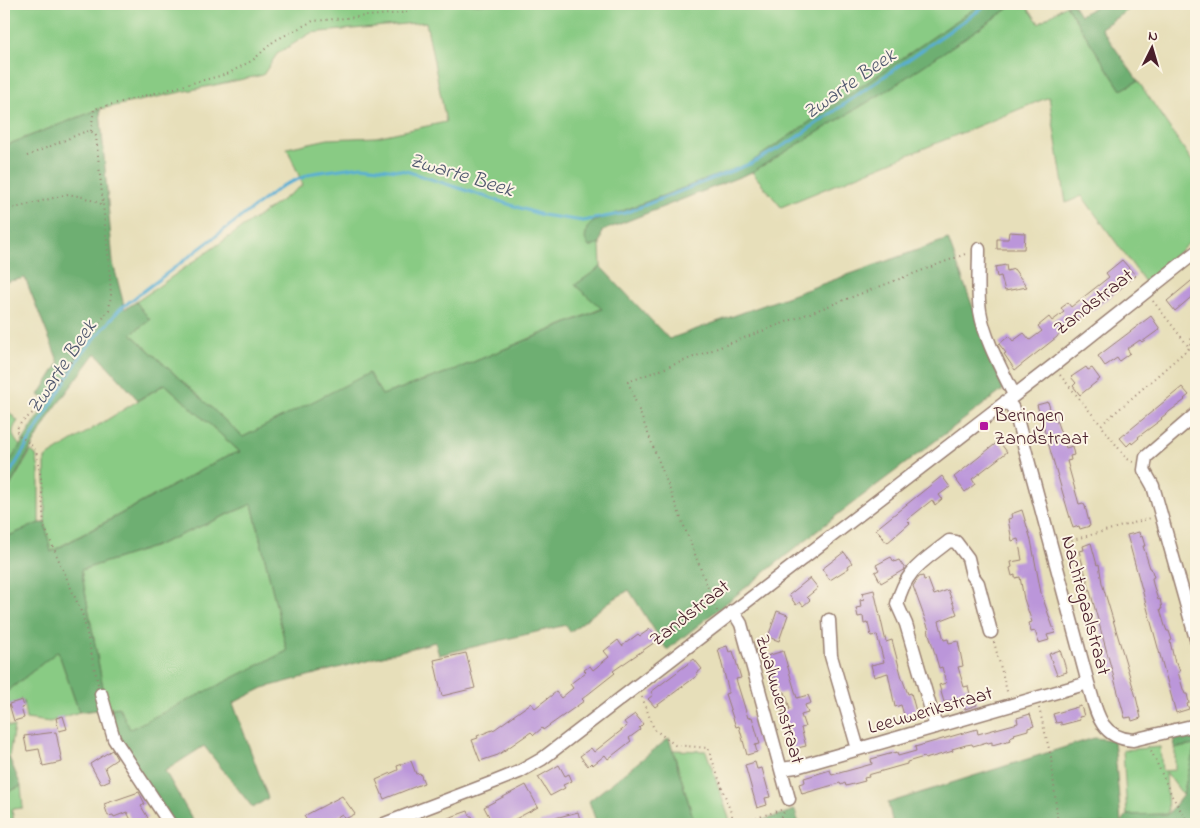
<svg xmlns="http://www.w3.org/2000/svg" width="1200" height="828" viewBox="0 0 1200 828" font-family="'Indie Flower',sans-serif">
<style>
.green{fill:#89cb84;stroke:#6a7558}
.forest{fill:#6eaf72;stroke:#5c674e;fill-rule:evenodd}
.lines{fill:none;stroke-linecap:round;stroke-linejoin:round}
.stream{stroke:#58aed4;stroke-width:3}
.building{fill:#bb96da}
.minor-casing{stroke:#987f72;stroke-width:15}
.path{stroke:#987f72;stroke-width:2;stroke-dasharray:1 4;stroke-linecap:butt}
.minor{stroke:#fff;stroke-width:12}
.poi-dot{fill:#b5179e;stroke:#fcf5e5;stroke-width:2}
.labels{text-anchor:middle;stroke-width:4;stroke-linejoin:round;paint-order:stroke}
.street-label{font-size:20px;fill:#4a1f2b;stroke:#fcf5e5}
.poi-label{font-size:20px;fill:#4a1f2b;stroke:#fcf5e5;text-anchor:start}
.water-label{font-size:21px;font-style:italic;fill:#50586f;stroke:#fcf5e5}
</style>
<rect width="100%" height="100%" fill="#fcf5e5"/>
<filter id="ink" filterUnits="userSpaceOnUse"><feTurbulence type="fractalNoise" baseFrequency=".02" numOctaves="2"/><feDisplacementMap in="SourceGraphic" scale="10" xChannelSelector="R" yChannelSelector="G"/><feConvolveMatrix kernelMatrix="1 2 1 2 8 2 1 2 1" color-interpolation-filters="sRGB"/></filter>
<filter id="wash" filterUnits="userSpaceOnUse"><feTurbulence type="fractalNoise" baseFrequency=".0096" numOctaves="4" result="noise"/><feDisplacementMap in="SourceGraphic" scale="20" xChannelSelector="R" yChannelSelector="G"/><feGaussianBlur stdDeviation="1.12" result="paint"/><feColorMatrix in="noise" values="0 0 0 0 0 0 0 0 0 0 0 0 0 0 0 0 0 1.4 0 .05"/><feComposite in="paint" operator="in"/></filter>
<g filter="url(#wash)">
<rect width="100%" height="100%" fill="#e7dfba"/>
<path class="green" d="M4 4H981L750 163 593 222 589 247 600 244 601 267 575 285 603 308 454 370 382 395 369 374 243 437 131 334 150 320 136 302 303 185 287 148 328 139 376 137 446 122 426 22 311 33 277 54 263 75 100 109 4 146Z
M1015 4H1025L1039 23 1066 5 1121 90 1138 81 1196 167V237L1145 282 1082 196 1066 203 1049 97 781 207 752 172 886 91Z
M165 384 241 453 229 455 50 552 45 523V458Z
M4 403 10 413 18 421C10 432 12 436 20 446L4 471Z
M31 451 36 455 39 470V523L4 538V496Z
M252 504 287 651 130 730 119 708 107 709 81 570 153 547Z
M58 651 79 712 50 722 26 719 23 700 4 706V694Z
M4 711 8 726 14 727 9 757 4 760Z
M1195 745 1183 795 1166 772 1168 814 1127 815 1123 750 1160 747 1162 771 1175 770V748Z
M673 750 706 751 731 824H695Z
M21 786 23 808 12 809 14 824H4V794Z"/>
<path class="forest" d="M981 4H1015L886 91 752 172 602 231 600 244 589 247 585 239 587 228 593 222 750 163Z
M1069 4H1073L1080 15 1101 4H1137L1101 28 1138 81 1121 90 1066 5Z
M100 109 113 263 125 309 136 302 150 320 131 334 243 437 369 373 382 395 454 370 602 309 575 285 601 267 669 339 948 239 1003 390 841 512 667 650 629 590 609 602 570 632 566 625 439 655 435 642 263 688 233 703 268 798 253 808 204 746 165 771 195 824H173L122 746 107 709 79 712 58 651 4 694V538L39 523H45L51 552 229 455 240 452 165 384 138 400 96 353 51 413 4 496V471L48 401 39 395 59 363 25 278 4 282V146ZM252 504 287 651 130 729 119 707 107 709 81 570 153 547Z
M1196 729V824H893L888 803 1094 738 1114 740 1121 823 1127 815 1168 814 1183 795 1195 745 1175 748 1174 734Z
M669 738 695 824H597L589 801Z
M9 757 21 786 4 794V760Z
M795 810 799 824H751Z"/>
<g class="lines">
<path class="stream" d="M4 483 83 352 120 309 282 186 313 173 362 166 406 171 542 215 583 221 625 213 752 163 790 142 988 4"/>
</g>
<g id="blocks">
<path class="building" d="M1009 232 1025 233 1024 249H997V239H1008Z
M1122 260 1136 276 1091 312 1090 310 1060 332 1057 337 1015 370 1004 354 1006 353 999 344 1009 336 1013 341 1024 333 1030 340 1042 331 1038 326 1049 317 1052 321 1064 312 1061 308 1068 303 1071 307 1109 277 1106 273Z
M1006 265 1007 271 1014 269 1027 287 1005 291 1001 276 997 277 995 267Z
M1196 277V293L1175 311 1167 301Z
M1151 316 1160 329 1142 342 1140 340 1127 349 1130 353 1119 361 1117 358 1105 366 1098 356Z
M1086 367 1088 370 1092 368 1100 379 1080 395 1073 386 1076 383 1071 377Z
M1182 387 1189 395 1184 399 1185 400 1166 414 1161 418 1162 419 1138 437 1139 438 1132 444 1131 442 1127 446 1120 438Z
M1048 402 1052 415 1054 414 1066 448 1072 446 1074 455 1070 456 1071 460 1067 461 1079 504 1083 503 1085 506 1090 526 1080 529 1079 526 1073 528 1037 405Z
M999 441 1007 452 972 479 975 484 965 492 954 477Z
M942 476 950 487 939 495 942 499 935 505 932 500 907 520 910 523 887 543 876 529Z
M1022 510 1031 540 1041 593 1055 633 1047 635 1049 640 1039 643 1035 631 1031 632 1029 623 1032 622 1024 599 1020 577 1015 578V575L1012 576 1010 568 1012 567 1011 562 1022 560 1018 539 1012 541 1008 519 1012 518 1011 514Z
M1139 532 1140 537 1142 536 1145 546H1143L1150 568H1151L1154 577 1152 578 1153 584 1158 600 1160 599 1162 609H1160L1165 626 1167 631H1169L1172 640 1170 641 1171 646 1175 663H1177L1180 672H1178L1183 689 1185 694H1187L1189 703 1187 704 1189 709 1176 713 1127 535Z
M1091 543 1097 565 1099 564 1102 583 1136 697 1141 718 1132 721 1131 717 1125 718 1079 551 1084 550 1083 546Z
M844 552 852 563 848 566 849 568 830 580 822 569Z
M891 557 894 562 899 560 905 569 881 583 875 572 879 570 876 565Z
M923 576 924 580 928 579 934 595 948 590 957 614 939 621 944 640 948 639 949 643 958 641 963 666 958 667 964 687 968 686 971 698 975 697 977 705 965 709 962 702 953 704 952 700 944 702 939 685 946 683 942 667 939 668 928 630H929L913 586 919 577Z
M810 578 818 588 807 597 810 600 803 606 800 602 796 605 789 595Z
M874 590 886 642 892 640 902 678 908 694 911 693 917 715 905 718 901 705 895 707 888 673 874 677 871 665 884 662 877 635 871 636 868 623 864 624 863 616 858 617 856 608 861 607 860 600 864 599 862 593Z
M777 611 788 615 779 641 768 637Z
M650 629 658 640 613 671 615 673 582 699 584 701 543 730 542 728 534 735 531 732 498 755 480 761 472 740 478 738 477 736 495 729 531 703 535 708 556 692 561 698 573 688 570 684 586 672 584 670 590 666 593 670 609 657 604 651 618 640 622 646 638 634 640 636Z
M727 646 729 652 733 651 741 678 736 679 748 718 752 717 760 744 755 745 757 752 747 755 739 726 736 727 725 694 728 693V688L718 649Z
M1060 650 1067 672 1057 675 1049 654Z
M783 651 797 698 808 695 811 703 805 705 808 713 801 715 805 727 801 728 806 746 793 749 782 711 790 709 785 692 778 694 767 656Z
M466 653 475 688 442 696 434 660Z
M694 659 702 669 697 673 698 675 655 707 648 699 653 695 651 692Z
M22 700 24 707 21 708 24 718 14 721 9 704Z
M1081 706 1084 716 1079 717 1080 720 1061 725V722L1056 723 1053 714Z
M635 714 643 724 639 728 640 730 629 738 631 741 608 759 605 755 593 765 591 763 588 766 580 756 591 748 594 752 627 726 624 722Z
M1030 714 1034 726 1028 728V730L1014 734 1015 735 1010 737 1011 740 992 745V742L988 743 987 742 973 746 972 744 966 745 952 749 953 751 925 759 924 757 907 762V764L868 775 869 777 864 778 865 781 846 786 845 783 841 785 840 783 802 794 799 784 805 782 804 778 830 770 832 775 872 764 871 759 897 752 898 756 916 751 915 747 977 729 978 734 1007 726 1018 723 1017 718Z
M63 716 67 729 59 731 56 718Z
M56 732 62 762 43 766 39 749 27 751 24 736Z
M112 750 117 759 105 767 110 780 101 784 90 764Z
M411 761 416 774 420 773 424 783 384 799 376 780 398 770 397 766Z
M755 762 757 769 762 768 770 797 765 798 767 805 757 808 745 765Z
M559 765 565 776 569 774 572 781 563 785 565 788 550 796 538 777Z
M526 785 538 807 506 824H493L484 807Z
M139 792 145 804 141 806 148 818 143 821 145 824H133L127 812 114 817 113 815 108 816 104 804Z
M342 796 355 814 345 819 342 814 329 822 331 824H309L304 816Z
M468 811 470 816H472L475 824H450L448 818Z
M578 812 581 824H540V822Z"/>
</g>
</g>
<g filter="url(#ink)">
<use href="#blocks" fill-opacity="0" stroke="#987f72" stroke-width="1"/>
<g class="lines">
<g class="minor-casing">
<path id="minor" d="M979 249C979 269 977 291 980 311 985 341 1001 368 1014 395
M1006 401 1012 407 1017 419 1088 683C1096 710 1099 738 1133 740L1196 725
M1196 414 1146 457 1144 470 1153 486 1196 639
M733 611 741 624 789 799
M829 620 831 656 858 749
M101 694 114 739 170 824
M936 727 906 624 897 604C906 569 923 562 949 541L956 542 968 558 972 575 978 583 991 632
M781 769 796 767 1088 683
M384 824 494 782 519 772 542 759 1059 361 1196 252"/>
</g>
<path class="path" d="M1193 4 1196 7
M91 131 94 109 227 74 253 60 274 41 313 21 401 13 442 4
M27 156 84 132 91 131 96 136 109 262 111 295 109 310 78 351 43 404 21 423 16 430 18 434 32 446 36 451 41 478 44 526 83 616 98 684
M4 211 68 194 83 197 104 205
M1153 301 1196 356
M1060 375 1101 425
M1133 462 1126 458 1101 425 1189 348 1193 331 1196 328
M1062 543 1151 518
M717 611 628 382 968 253
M994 642 1008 695
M642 697 654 729 675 745 708 748 735 824
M1039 708 1051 757 1058 824
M1149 746 1172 796 1189 824
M366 824 374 819
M737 824 784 809
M767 824 781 817 786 809"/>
<use href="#minor" class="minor"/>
</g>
</g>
<rect class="poi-dot" x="979" y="421" width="10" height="10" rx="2.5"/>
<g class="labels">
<g class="street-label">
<text transform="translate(1093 301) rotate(-38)" y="7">Zandstraat</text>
<text transform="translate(1087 605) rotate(75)" y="7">Nachtegaalstraat</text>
<text transform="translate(689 612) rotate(-38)" y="7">Zandstraat</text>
<text transform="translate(781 699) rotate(74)" y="7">Zwaluwenstraat</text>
<text transform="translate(930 709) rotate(-16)" y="7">Leeuwerikstraat</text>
</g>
<g class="poi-label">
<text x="994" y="421">Beringen<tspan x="994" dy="23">Zandstraat</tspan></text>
</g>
<g class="water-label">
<text transform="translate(849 83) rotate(-35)" y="7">Zwarte Beek</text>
<text transform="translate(462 174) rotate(17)" y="7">Zwarte Beek</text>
<text transform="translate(61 366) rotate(-56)" y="7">Zwarte Beek</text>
</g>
</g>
<rect width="1200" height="828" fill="none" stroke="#fcf5e5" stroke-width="20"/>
<g transform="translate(1152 48) rotate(5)" stroke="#fcf5e5" stroke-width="4" paint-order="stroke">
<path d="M0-4L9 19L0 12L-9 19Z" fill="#4a1f2b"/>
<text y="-8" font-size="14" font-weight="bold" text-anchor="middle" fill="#4a1f2b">N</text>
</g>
</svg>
